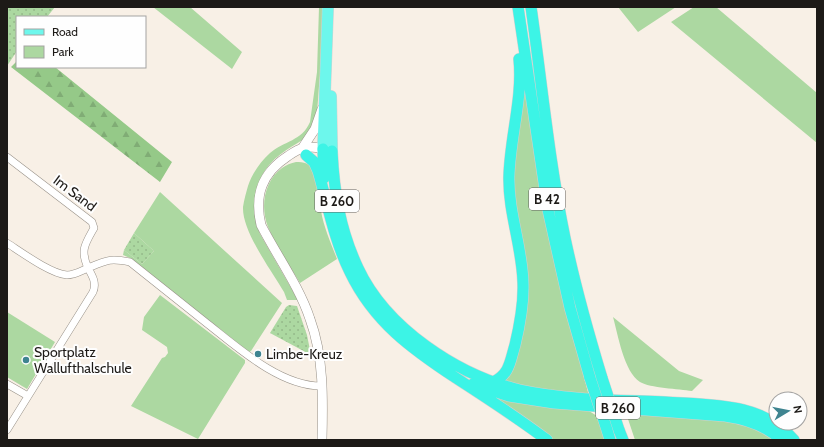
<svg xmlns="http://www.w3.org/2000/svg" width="824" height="447" viewBox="0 0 824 447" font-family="Cabin,sans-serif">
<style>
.green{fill:#acd8a1}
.forest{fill:url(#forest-firs)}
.garden{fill:url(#garden-dots)}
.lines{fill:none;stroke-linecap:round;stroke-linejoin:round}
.minor-casing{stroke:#989188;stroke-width:8}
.tertiary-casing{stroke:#989188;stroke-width:10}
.primary-casing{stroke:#d2d1d1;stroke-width:12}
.trunk-casing{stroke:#d2d1d1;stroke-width:12}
.minor{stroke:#fff;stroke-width:7}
.tertiary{stroke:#fff;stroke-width:9}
.primary{stroke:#6df7ec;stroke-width:11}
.trunk{stroke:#3cf4e6;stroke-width:11}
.trunk-bridge-casing{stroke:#d2d1d1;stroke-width:12;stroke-linecap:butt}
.trunk-bridge{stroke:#3cf4e6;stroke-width:11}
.poi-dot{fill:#3e8490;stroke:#fefefe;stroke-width:1.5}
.labels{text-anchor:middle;stroke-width:4;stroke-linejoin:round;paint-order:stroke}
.shield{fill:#fefefe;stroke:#605e5c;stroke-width:1}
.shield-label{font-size:13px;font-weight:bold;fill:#1d1a17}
.street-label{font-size:14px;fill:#1d1a17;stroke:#fefefe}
.poi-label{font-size:14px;fill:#1d1a17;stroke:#fefefe;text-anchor:start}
</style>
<defs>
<pattern id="forest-firs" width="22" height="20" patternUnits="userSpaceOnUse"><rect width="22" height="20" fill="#95c988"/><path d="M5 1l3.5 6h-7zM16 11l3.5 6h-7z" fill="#80ac75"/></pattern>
<pattern id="garden-dots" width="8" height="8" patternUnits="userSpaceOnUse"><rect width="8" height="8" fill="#acd8a1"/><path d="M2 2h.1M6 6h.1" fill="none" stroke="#94b98a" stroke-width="1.8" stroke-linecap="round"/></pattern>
</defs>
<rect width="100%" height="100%" fill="#f8f0e6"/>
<path class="green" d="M153 7H190L242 52 232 69Z
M319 7H324C323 34 322 60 319 86 318 98 318 112 314 122 307 141 299 141 285 151 255 171 249 202 260 234L298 300H287L284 292C272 271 242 232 243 207 244 200 246 193 248 186 252 174 260 162 270 153 284 141 302 141 310 122L317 72Z
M618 7H676L638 32Z
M694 7H716L817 93V143L671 22Z
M524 81 576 347 589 396 552 392 503 381 521 335 513 180Z
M296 162C303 162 311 163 314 171 319 181 319 200 321 211 324 228 331 243 337 259L300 283C289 265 276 246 268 227 260 207 264 181 282 168 286 165 291 163 296 162Z
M160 192 282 303 251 351 249 352 130 258 123 255 124 250 142 264 154 251 134 233Z
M160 295 245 360V363L198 439 131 406 162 358 165 357 168 353 167 347 142 330 144 317Z
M7 312 55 342 27 389 7 377Z
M613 317 679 371 703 380 692 391C679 389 650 388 640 382 624 372 618 335 613 317Z
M483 390 540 406 589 411 597 416 606 440H552Z
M626 413 746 423 778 440H635Z"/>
<path class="forest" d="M17 61V67H55L172 162 160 182 11 67Z"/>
<path class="garden" d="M7 7H55L47 17H17V51L7 66Z
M134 233 154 251 142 264 124 250Z
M289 305 297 306 307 335 311 355 270 333 286 307Z"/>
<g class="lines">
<g class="minor-casing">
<path id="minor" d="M7 157 92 222 94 228C85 244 80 250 88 268 81 271 75 275 67 275 51 274 21 252 7 243
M7 384 28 396
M7 430 93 292C97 283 92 275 88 268 107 260 110 258 130 262 155 282 179 301 204 321 236 346 279 386 321 386"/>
</g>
<g class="tertiary-casing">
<path id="tertiary" d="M303 147 315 129 322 109
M322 440C323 400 324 357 310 319 299 286 277 256 261 225 254 195 262 173 288 156 301 147 307 145 323 149"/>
</g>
<g class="primary-casing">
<path id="primary" d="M328 7 323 149 332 151
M331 96 332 151"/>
</g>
<g class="trunk-casing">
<path id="trunk" d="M518 7 548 210 570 308 590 378
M531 7C542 84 549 161 565 238 575 285 588 332 602 378
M323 149 324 178
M332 151C334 192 340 230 358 268 386 328 457 375 520 390 566 400 618 400 665 402 708 405 763 402 794 440
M306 155 314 162 318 171C328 205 334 240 350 272 374 322 412 349 456 378 487 398 518 418 547 440
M493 382C510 374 510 361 515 345 520 324 524 303 523 282 522 246 508 212 509 176 510 137 523 98 519 59
M473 384 509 396 554 403 725 416C746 419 766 425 781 440
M607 430 610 440
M619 430 623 440"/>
</g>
<use href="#minor" class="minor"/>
<use href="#tertiary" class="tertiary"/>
<use href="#primary" class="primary"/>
<use href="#trunk" class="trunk"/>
<g class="trunk-bridge-casing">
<path id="trunk-bridge" d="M590 378 607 430
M602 378 619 430"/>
</g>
<use href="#trunk-bridge" class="trunk-bridge"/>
</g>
<g class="poi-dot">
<circle cx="258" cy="354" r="4"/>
<circle cx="26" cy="360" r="4"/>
</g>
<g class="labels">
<g class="shield">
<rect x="529" y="188" width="36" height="22" rx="3"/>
<rect x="315" y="190" width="44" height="22" rx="3"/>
<rect x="596" y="397" width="44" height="22" rx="3"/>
</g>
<g class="shield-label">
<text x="547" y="204">B 42</text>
<text x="337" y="206">B 260</text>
<text x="618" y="413">B 260</text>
</g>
<g class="street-label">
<text transform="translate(75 193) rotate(37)" y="5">Im Sand</text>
</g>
<g class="poi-label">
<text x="34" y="357">Sportplatz<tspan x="34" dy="16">Wallufthalschule</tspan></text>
<text x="266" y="359">Limbe-Kreuz</text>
</g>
</g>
<rect width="824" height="447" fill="none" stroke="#1d1a17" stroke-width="16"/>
<rect x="16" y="16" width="130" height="52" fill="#fefefe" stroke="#a4a3a2"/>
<rect x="24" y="29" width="20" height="6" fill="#6df7ec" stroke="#a4a3a2"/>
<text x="52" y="36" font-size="12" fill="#1d1a17">Road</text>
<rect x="24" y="46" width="20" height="12" fill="#acd8a1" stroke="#a4a3a2"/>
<text x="52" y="56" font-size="12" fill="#1d1a17">Park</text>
<g transform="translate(788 411) rotate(80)"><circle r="19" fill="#fefefe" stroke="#a4a3a2"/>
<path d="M0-3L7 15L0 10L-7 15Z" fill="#3e8490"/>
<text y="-6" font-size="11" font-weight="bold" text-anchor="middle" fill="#1d1a17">N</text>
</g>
</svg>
